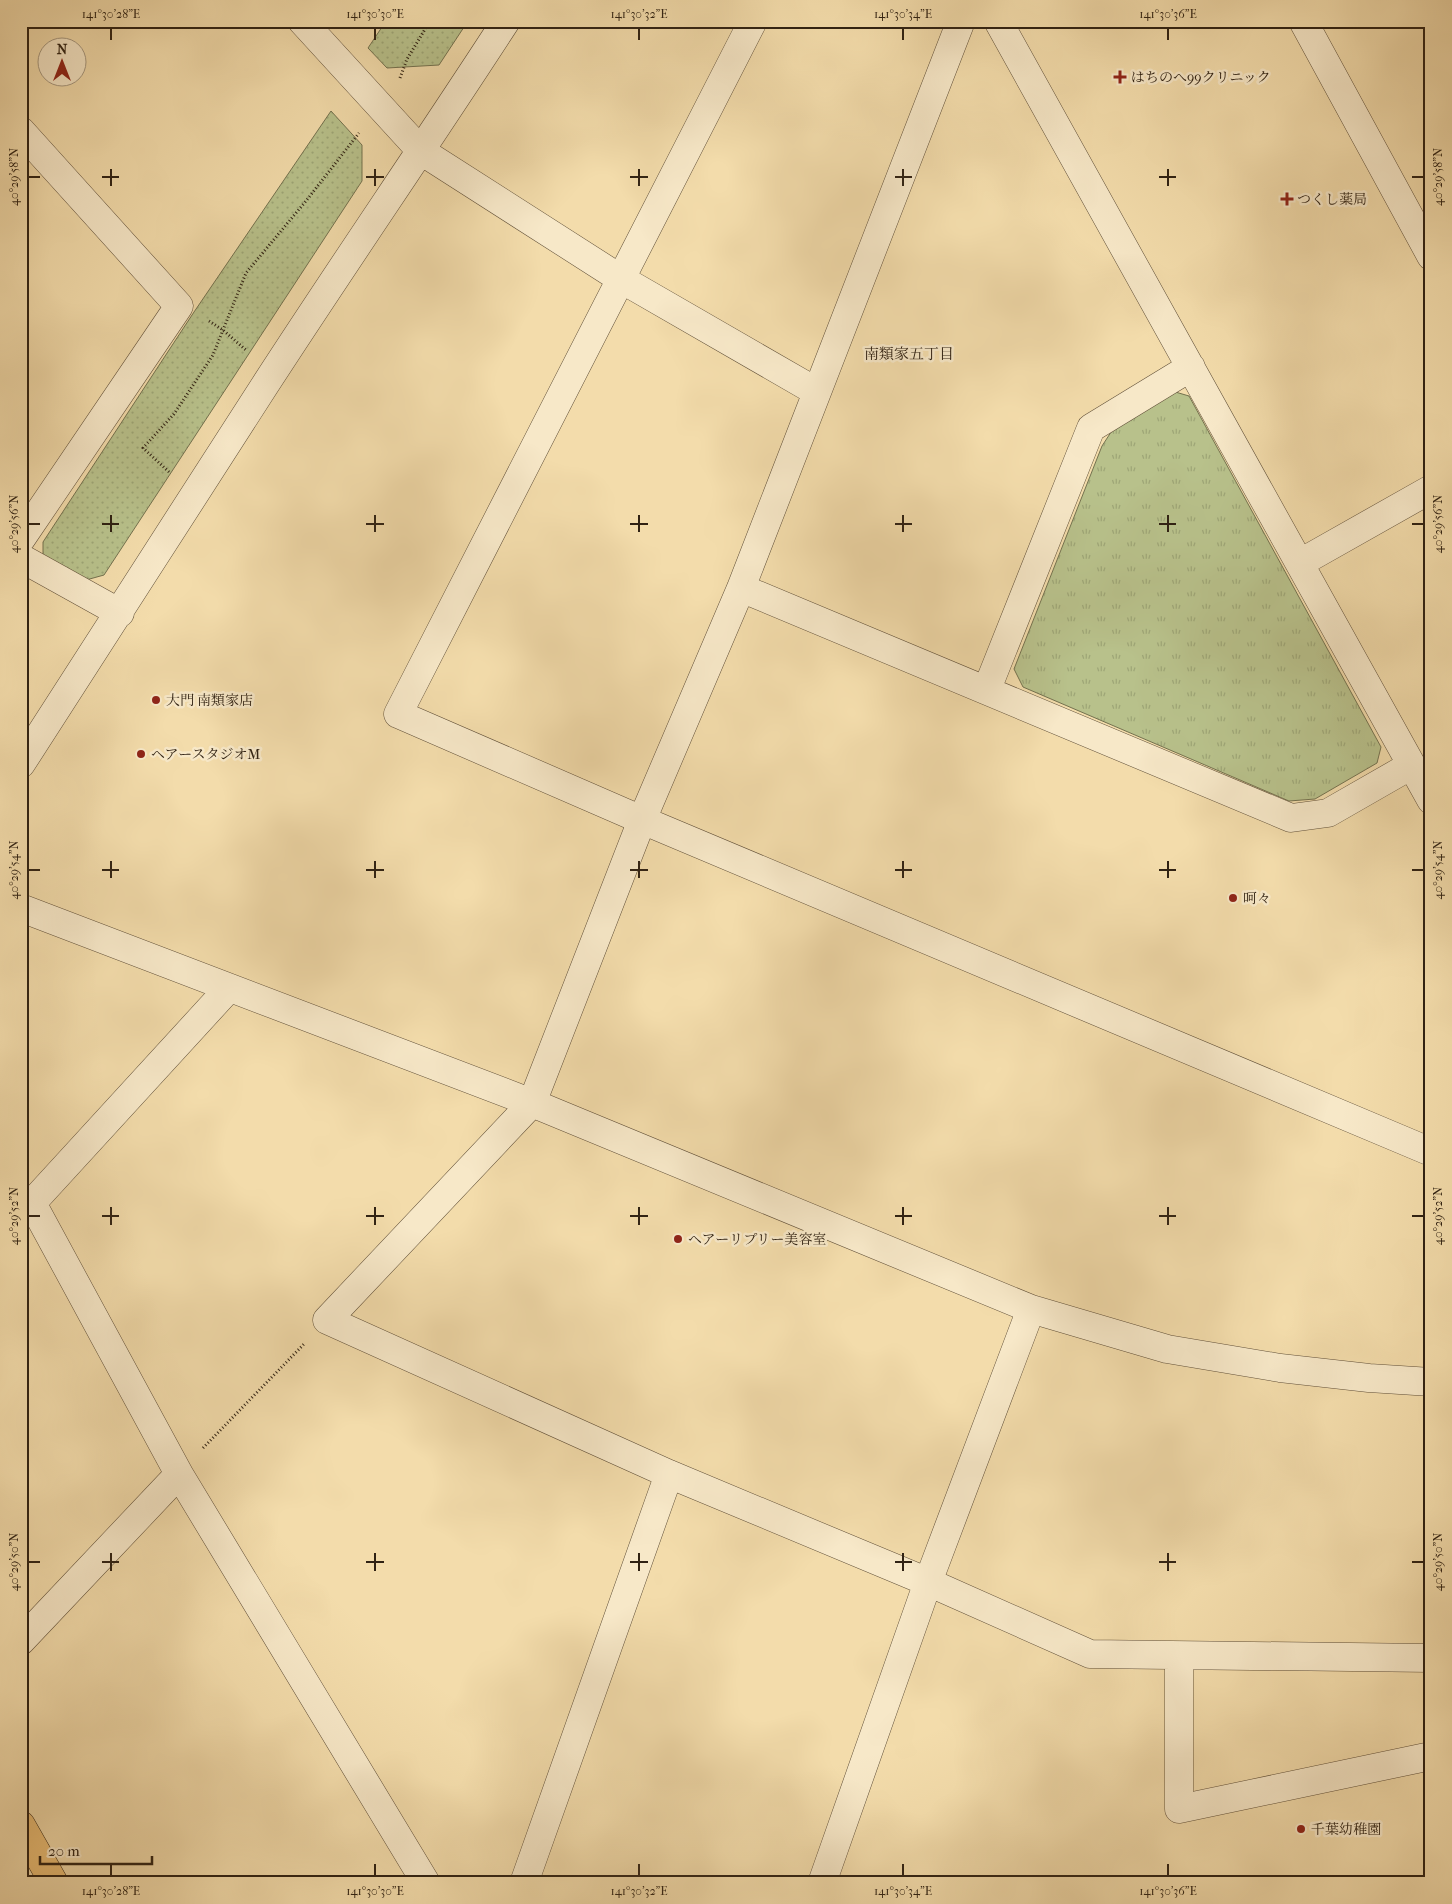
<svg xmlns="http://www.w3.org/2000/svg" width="1452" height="1904" viewBox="0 0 1452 1904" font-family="'IM FELL French Canon','Noto Serif JP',serif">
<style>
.grass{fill:url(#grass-dots);stroke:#74724f}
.park{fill:url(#park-tufts);stroke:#74724f}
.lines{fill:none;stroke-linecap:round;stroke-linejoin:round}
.minor-casing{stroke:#615039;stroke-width:29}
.major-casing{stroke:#302213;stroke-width:29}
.path{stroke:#302213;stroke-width:3;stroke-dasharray:1 2.5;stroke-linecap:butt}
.minor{stroke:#f7e8c8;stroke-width:28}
.major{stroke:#eabe76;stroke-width:28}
.ticks{fill:none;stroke:#302213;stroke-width:2}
.poi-dot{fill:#8f2418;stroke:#f7e8c8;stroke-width:2}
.labels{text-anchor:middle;stroke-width:5;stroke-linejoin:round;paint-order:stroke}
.poi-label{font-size:14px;fill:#302213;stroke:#f7e8c8;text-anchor:start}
.neighbourhood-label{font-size:15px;fill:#302213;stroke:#f7e8c8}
.neatline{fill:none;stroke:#302213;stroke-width:2}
.ticks-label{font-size:12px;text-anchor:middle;fill:#302213}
</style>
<defs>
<pattern id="grass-dots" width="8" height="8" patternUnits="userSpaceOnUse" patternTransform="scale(1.25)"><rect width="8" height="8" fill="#b8c18b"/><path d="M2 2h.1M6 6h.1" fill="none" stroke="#9ea677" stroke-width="1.8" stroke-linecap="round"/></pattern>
<pattern id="park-tufts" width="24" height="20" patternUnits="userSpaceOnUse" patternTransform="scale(1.25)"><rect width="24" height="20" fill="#b8c18b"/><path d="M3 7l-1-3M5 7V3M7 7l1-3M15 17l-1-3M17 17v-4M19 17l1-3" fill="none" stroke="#9ea677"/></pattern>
</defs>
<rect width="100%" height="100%" fill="#f3dcab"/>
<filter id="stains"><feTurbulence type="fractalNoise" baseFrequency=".004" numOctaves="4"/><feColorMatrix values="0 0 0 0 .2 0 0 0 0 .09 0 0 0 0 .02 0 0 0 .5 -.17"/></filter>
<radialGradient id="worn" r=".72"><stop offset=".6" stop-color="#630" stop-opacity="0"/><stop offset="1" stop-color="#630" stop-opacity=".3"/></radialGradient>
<path class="grass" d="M386 21H468L439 65 387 68 368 48Z
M331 111 362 145V181L104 575 86 580 43 559V542L194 312Z"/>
<path class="park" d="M1172 391 1189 396 1381 747 1377 763 1315 799 1289 801 1023 687 1014 669 1102 446 1115 426Z"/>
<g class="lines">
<g class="minor-casing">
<path id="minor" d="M302 21 421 151 621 279 817 392
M753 21 398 714 642 820 1431 1152
M961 21 741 588 642 820 532 1103 327 1320 669 1474 928 1582 1090 1654 1431 1658
M998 21 1431 800
M1303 21 1431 256
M21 131 179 306 21 539
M21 558 120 613
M1300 563 1431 489
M741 588 1291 818 1328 813 1410 766
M987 689 1091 428 1191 367
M21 764C103 638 183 511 265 385 344 263 427 143 506 21
M21 908 532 1103 1031 1309 1167 1349 1280 1368 1369 1378 1431 1382
M229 988 32 1203 179 1474 426 1883
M21 1641 179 1474
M1179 1656V1809L1431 1756
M524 1883 669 1474
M822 1883 928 1582 1031 1309"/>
</g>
<g class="major-casing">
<path id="major" d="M21 1825 54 1883"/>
</g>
<path class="path" d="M400 78 407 59 430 21
M209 321 223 330 247 351
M169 472 143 448 174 414 213 355 246 273 306 201 359 133
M203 1448 305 1343"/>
<use href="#minor" class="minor"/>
<use href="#major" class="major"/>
</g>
<path class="ticks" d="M111 28V40M375 28V40M639 28V40M903 28V40M1168 28V40M111 169V186M375 169V186M639 169V186M903 169V186M1168 169V186M28 177H40M102 177H119M366 177H384M630 177H648M895 177H912M1159 177H1176M1412 177H1424M111 515V532M375 515V532M639 515V532M903 515V532M1168 515V532M28 524H40M102 524H119M366 524H384M630 524H648M895 524H912M1159 524H1176M1412 524H1424M111 861V878M375 861V878M639 861V878M903 861V878M1168 861V878M28 870H40M102 870H119M366 870H384M630 870H648M895 870H912M1159 870H1176M1412 870H1424M111 1207V1225M375 1207V1225M639 1207V1225M903 1207V1225M1168 1207V1225M28 1216H40M102 1216H119M366 1216H384M630 1216H648M895 1216H912M1159 1216H1176M1412 1216H1424M111 1553V1571M375 1553V1571M639 1553V1571M903 1553V1571M1168 1553V1571M28 1562H40M102 1562H119M366 1562H384M630 1562H648M895 1562H912M1159 1562H1176M1412 1562H1424M111 1864V1876M375 1864V1876M639 1864V1876M903 1864V1876M1168 1864V1876"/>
<g class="poi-dot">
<path d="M1117.5 69.5h5v5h5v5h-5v5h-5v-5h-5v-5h5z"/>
<path d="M1284.5 191.5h5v5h5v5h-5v5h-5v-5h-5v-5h5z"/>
<circle cx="156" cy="700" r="5"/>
<circle cx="141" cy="754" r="5"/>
<circle cx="1233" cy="898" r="5"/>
<circle cx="678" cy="1239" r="5"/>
<circle cx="1301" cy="1829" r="5"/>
</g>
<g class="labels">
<g class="poi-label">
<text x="1131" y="82">はちのへ99クリニック</text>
<text x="1297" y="204">つくし薬局</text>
<text x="166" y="705">大門 南類家店</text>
<text x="151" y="759">ヘアースタジオM</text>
<text x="1243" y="903">呵々</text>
<text x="688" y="1244">ヘアーリプリー美容室</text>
<text x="1311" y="1834">千葉幼稚園</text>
</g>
<g class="neighbourhood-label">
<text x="909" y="359">南類家五丁目</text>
</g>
</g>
<rect width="1452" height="1904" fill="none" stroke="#f3dcab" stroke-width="55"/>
<g transform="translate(62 62)"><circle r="24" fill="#f7e8c8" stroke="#a79980"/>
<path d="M0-4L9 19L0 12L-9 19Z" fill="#8f2418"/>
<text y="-8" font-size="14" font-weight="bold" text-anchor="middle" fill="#302213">N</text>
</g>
<path d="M40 1856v8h112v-8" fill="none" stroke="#302213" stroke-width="2.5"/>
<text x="48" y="1856" font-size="15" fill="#302213" stroke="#f7e8c8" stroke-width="4" paint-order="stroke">20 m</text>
<rect x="28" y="28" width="1396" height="1848" class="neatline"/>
<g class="ticks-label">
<text x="111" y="18">141°30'28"E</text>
<text x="375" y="18">141°30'30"E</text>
<text x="639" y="18">141°30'32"E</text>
<text x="903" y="18">141°30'34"E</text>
<text x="1168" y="18">141°30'36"E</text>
<text transform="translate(14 177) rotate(-90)" y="4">40°29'58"N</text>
<text transform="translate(1438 177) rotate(-90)" y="4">40°29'58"N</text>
<text transform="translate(14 524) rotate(-90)" y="4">40°29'56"N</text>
<text transform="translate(1438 524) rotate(-90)" y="4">40°29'56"N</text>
<text transform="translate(14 870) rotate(-90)" y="4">40°29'54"N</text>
<text transform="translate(1438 870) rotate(-90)" y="4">40°29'54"N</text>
<text transform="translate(14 1216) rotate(-90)" y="4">40°29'52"N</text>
<text transform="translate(1438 1216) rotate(-90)" y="4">40°29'52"N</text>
<text transform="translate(14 1562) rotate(-90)" y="4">40°29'50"N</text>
<text transform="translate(1438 1562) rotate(-90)" y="4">40°29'50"N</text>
<text x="111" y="1895">141°30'28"E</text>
<text x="375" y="1895">141°30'30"E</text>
<text x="639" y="1895">141°30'32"E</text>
<text x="903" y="1895">141°30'34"E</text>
<text x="1168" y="1895">141°30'36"E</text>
</g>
<rect width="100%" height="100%" filter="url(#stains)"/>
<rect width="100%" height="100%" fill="url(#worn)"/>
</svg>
